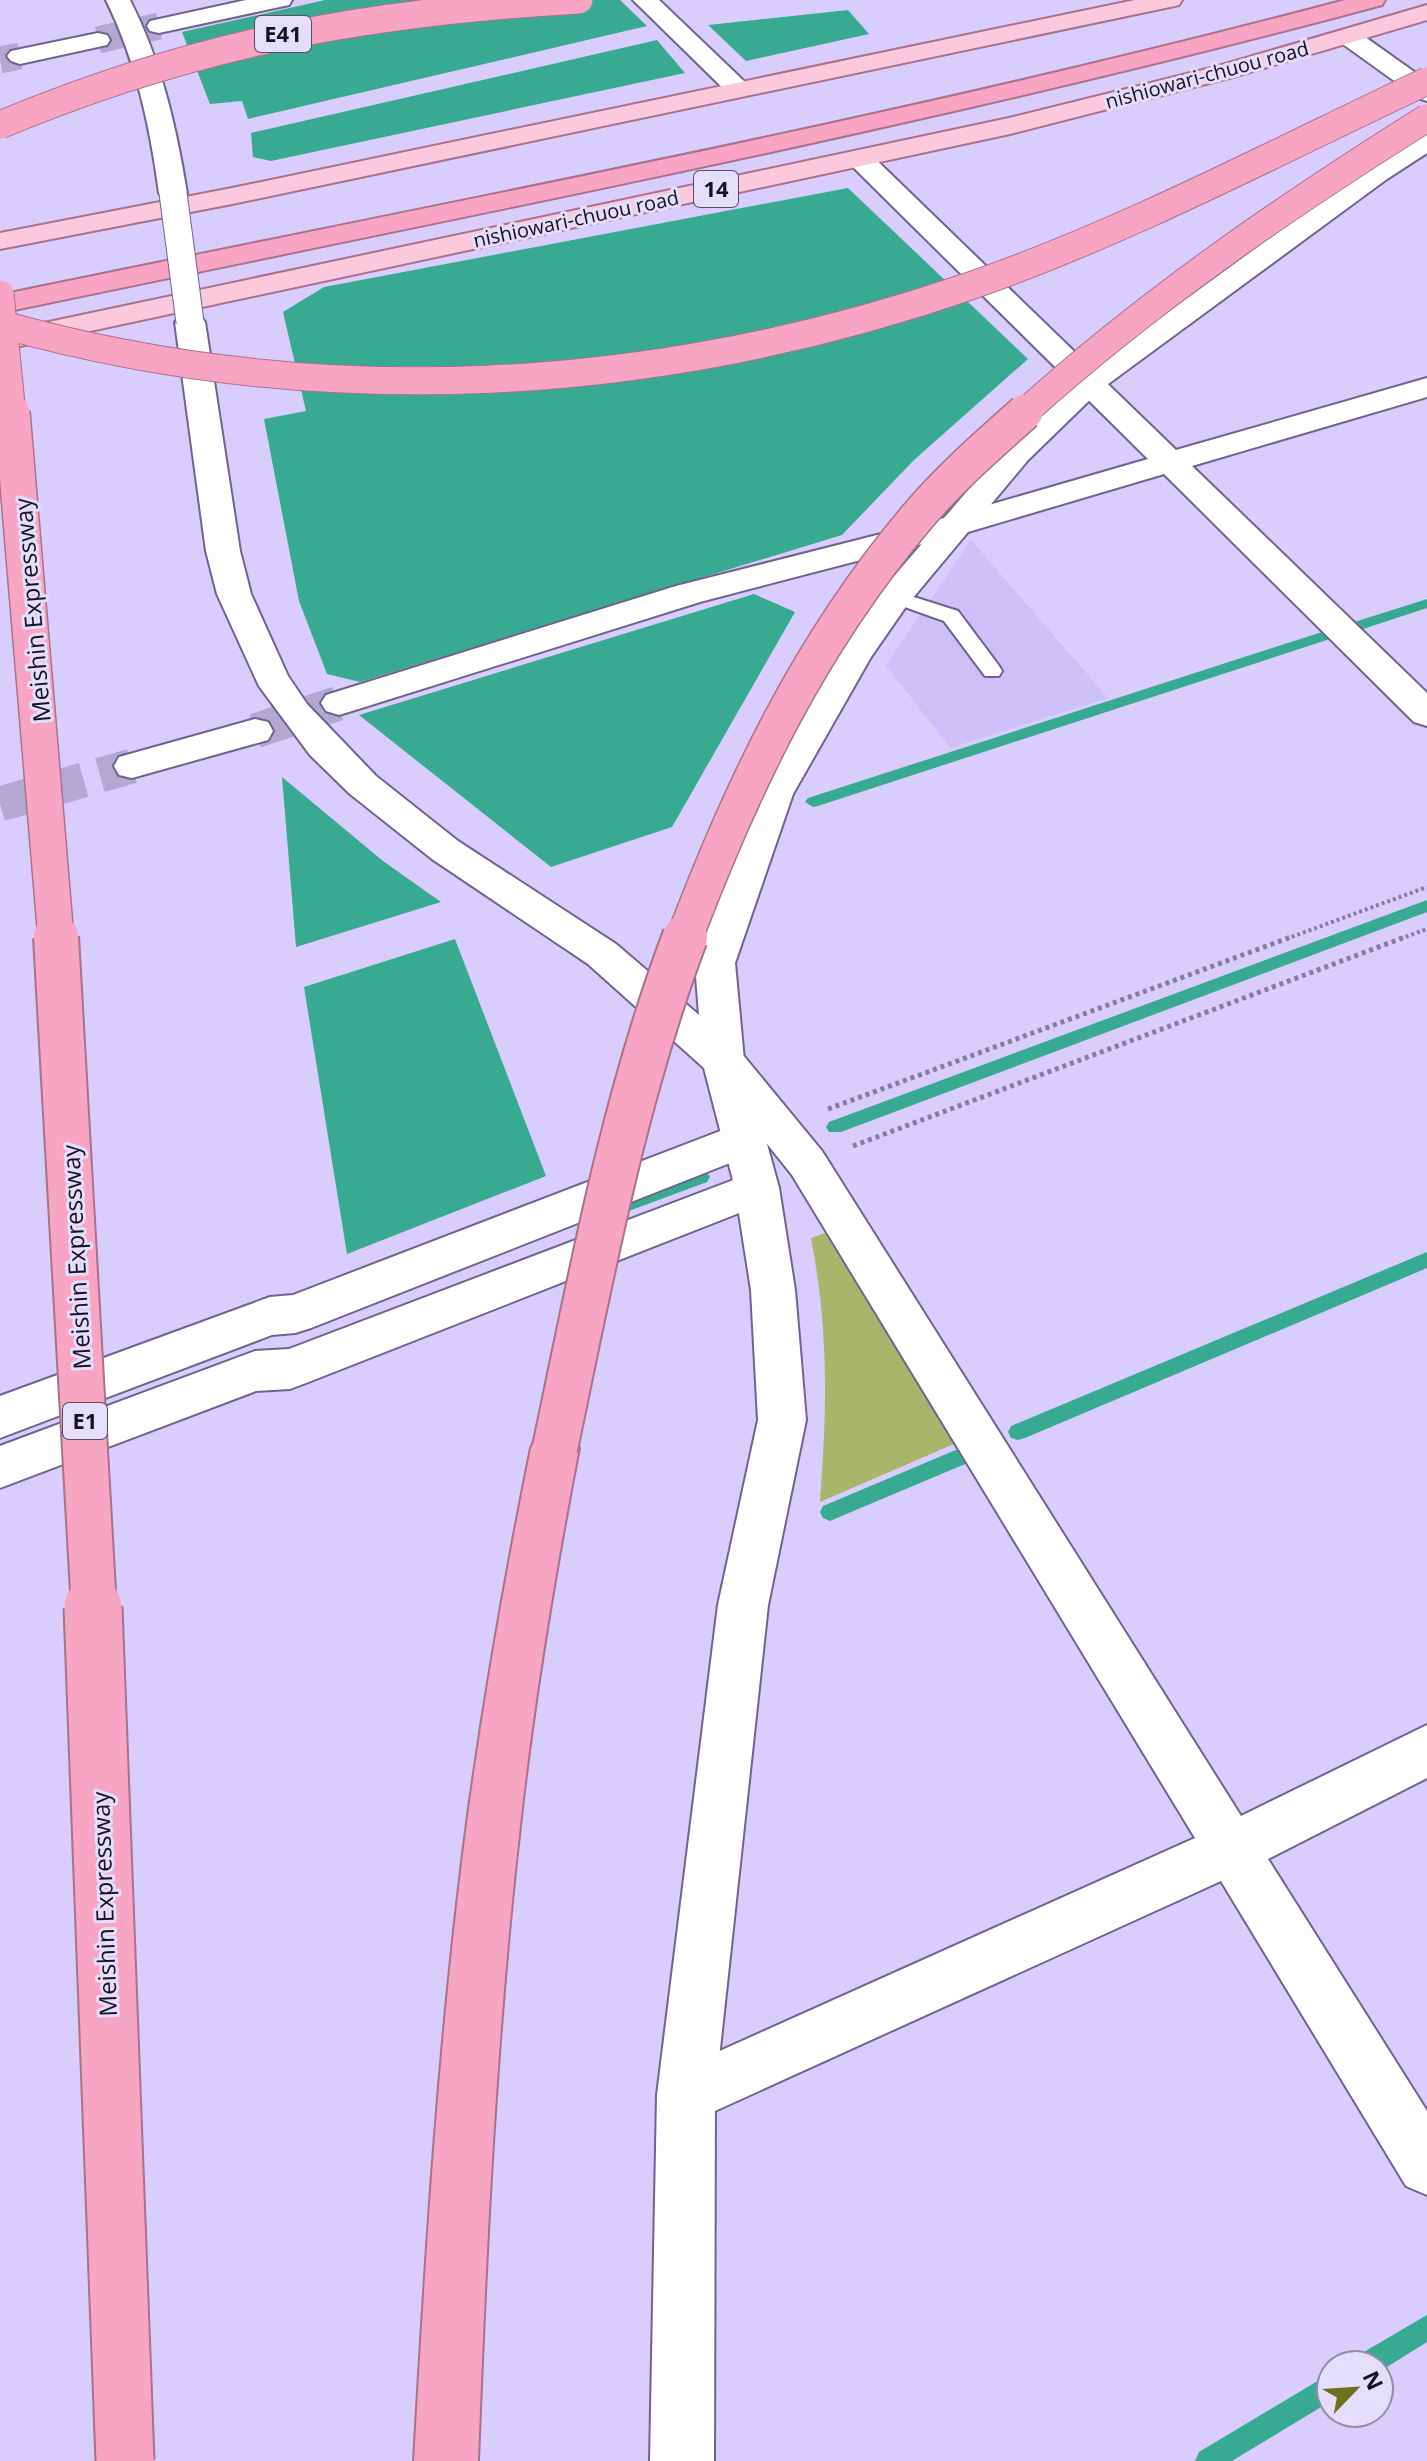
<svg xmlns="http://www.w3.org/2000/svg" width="1427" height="2461" viewBox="0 0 1427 2461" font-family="'Open Sans',sans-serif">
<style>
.built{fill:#cdbff7}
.green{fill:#a9b56a}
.water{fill:#38aa92}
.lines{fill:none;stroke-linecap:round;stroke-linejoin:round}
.stream{fill:#38aa92;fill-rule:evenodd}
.street-tunnel-far1{stroke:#b2a8d2;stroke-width:27;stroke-dasharray:27 14;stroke-linecap:butt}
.street-tunnel{stroke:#b2a8d2;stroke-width:35;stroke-dasharray:35 17;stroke-linecap:butt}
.lane-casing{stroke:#6f6490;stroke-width:4}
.street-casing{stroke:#6f6490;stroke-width:4}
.secondary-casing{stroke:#6f6490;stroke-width:4}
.primary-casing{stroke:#a9728b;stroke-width:4}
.highway-casing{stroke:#a9728b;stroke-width:4}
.path-far1{stroke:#857da0;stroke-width:4;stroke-dasharray:3 3;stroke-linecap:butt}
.path{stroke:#857da0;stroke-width:5;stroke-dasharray:4 4;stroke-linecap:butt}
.lane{fill:#fff;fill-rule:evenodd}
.street{fill:#fff;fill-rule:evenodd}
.secondary{fill:#fff;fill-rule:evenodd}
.primary{fill:#fbc9db;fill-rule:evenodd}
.highway{fill:#f8a5c3;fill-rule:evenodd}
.secondary-bridge-casing{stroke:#6f6490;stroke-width:29;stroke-linecap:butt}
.highway-bridge-far3-casing{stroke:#a9728b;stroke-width:29;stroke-linecap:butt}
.highway-bridge-far2-casing{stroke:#a9728b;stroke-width:38;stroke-linecap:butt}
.highway-bridge-far1-casing{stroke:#a9728b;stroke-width:48;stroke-linecap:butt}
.highway-bridge-casing{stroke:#a9728b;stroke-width:61;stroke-linecap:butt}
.secondary-bridge{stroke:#fff;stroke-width:27}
.highway-bridge-far3{stroke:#f8a5c3;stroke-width:27}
.highway-bridge-far2{stroke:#f8a5c3;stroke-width:35}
.highway-bridge-far1{stroke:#f8a5c3;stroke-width:44}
.highway-bridge{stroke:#f8a5c3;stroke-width:57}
.labels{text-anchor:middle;stroke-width:6;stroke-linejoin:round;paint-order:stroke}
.far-street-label{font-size:20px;fill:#161223;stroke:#e4ddfc}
.shield{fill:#e4ddfc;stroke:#544f64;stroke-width:2}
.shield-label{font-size:22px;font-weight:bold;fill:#161223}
.street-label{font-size:24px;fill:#161223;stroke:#e4ddfc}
</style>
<rect width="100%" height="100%" fill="#d9cdfe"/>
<path class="built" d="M971 540 1108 698 950 748 886 665Z"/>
<path class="green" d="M825 1233 954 1444 820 1502C827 1407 829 1332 811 1238Z"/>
<path class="water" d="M325 0H620L647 26 248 119 242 101 210 104 182 32Z
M848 10 869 34 746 61 708 25Z
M657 40 685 73 271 161 253 157 251 133Z
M848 188 1028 359 914 460 842 535 360 682 327 674 299 601 264 419 306 411 283 312 324 287Z
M754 594 795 612 672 827 551 867 359 715Z
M282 777 383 861 441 902 296 947Z
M455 939 546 1176 347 1254 304 987Z"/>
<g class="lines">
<path class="stream" d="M1427 599V608L1363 629 1375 641 1373 644H1363L1346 627 1348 624Z
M1325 631 1332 636 1330 639 818 806 813 807 805 802 808 798Z
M1427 900V912L841 1132H829L826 1127 829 1122Z
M701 1170 707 1172 710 1177 707 1182 610 1218 604 1216 601 1211 604 1206Z
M1427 1252V1268L1025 1438 1018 1440 1011 1438 1008 1432 1011 1426Z
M970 1444 977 1447 980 1453 977 1459 837 1518 830 1521 823 1518 820 1512 823 1506Z
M1427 2315V2342L1379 2372V2365H1353L1357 2356Z
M1331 2373V2401L1232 2461H1195L1199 2452Z"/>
<path class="street-tunnel-far1" d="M98 40 159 26
M0 60 20 56"/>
<path class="street-tunnel" d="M255 731 339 703
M0 804 132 766"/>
<g class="lane-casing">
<path id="lane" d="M895 591 958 611 999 666 1002 671 999 676H985L944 621 888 601 885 597Z"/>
</g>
<g class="street-casing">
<path id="street" d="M246 0H292L289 5 159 33 150 31 147 26 150 21Z
M633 0H659L748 85 752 90 748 95H730Z
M1349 30 1358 32 1427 81V101L1418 98 1340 42 1337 37 1340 32Z
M98 33 107 35 110 40 107 45 20 64 11 61 7 56 11 51Z
M860 151 869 153 1176 450 1427 378V397L1192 466 1427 693V726L1414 722 1164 474 968 532 700 602 352 711 339 715 326 711 321 703 326 695 676 586 944 518 1148 459 851 165 847 159 851 153Z
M255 719 268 722 273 731 268 740 132 778 119 775 114 766 119 757Z
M723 1044 738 1049 822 1151 1241 1816 1427 1725V1778L1268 1859 1427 2111V2195L1406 2186 1221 1881 706 2115 686 2124 666 2115 657 2095 666 2075 1195 1838 792 1175 764 1140 758 1152 311 1328 295 1333 272 1335 0 1438V1396L270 1297 293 1295 728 1128 743 1123 753 1126 702 1060 708 1049Z
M757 1171 772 1176 779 1188 772 1200 306 1383 290 1389 256 1391 0 1488V1446L255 1351 289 1349Z"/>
</g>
<g class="secondary-casing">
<path id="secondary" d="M106 0H130C161 61 176 125 187 193L183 199 173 201 163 199 159 193C150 126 136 61 106 0Z
M1427 133V153L1387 179 1100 390 1028 460 907 605 871 657 793 794 735 963 744 1060 779 1188 795 1290 806 1420 768 1605 715 2095 714 2461H650L657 2095 718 1605 758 1420 751 1290 735 1188 704 1068 588 964 432 859 350 794 310 755 259 686 217 594 206 551 175 322 180 316 190 313 200 316 205 322 240 551 251 594 288 676 307 704 376 776 458 841 616 944 699 1015 695 963 757 794 838 654 883 589 1006 446 1078 378 1367 167 1418 135Z"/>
</g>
<g class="primary-casing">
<path id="primary" d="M1135 0H1182L1179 5 1170 7 232 204 0 249V233L232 188Z
M1427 5V20L1233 77 1010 134 11 348 0 345 1 333 11 330 1009 118 1215 67Z"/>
</g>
<g class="highway-casing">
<path id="highway" d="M1345 0H1385L1382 5C926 128 462 216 0 313V295C449 202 902 118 1345 0Z
M555 1427 572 1433 579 1448C555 1573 534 1699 520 1826 496 2037 486 2249 478 2461H414C426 2248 439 2035 467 1823 484 1697 506 1572 531 1448L538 1433Z"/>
</g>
<path class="path-far1" d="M1286 939 1427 887
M1400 939 1427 929"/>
<path class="path" d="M828 1109 1291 937
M853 1146 1405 937"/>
<use href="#lane" class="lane"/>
<use href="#street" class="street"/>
<use href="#secondary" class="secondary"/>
<use href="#primary" class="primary"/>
<use href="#highway" class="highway"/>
<g class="secondary-bridge-casing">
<path id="secondary-bridge" d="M173 193 190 322"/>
</g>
<g class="highway-bridge-far3-casing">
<path id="highway-bridge-far3" d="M0 125C195 43 369 12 579 0
M0 294 12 414
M0 324C321 414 657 394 970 286 1128 231 1276 152 1427 81
M1023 414C1148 301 1285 207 1427 118"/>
</g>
<g class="highway-bridge-far2-casing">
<path id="highway-bridge-far2" d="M12 412 56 939
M684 939C743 784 809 645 917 517 949 479 988 445 1025 412"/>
</g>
<g class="highway-bridge-far1-casing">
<path id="highway-bridge-far1" d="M56 937 94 1609
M555 1448C591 1277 623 1101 685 937"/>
</g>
<g class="highway-bridge-casing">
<path id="highway-bridge" d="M93 1607 125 2461"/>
</g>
<use href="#secondary-bridge" class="secondary-bridge"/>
<use href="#highway-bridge-far3" class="highway-bridge-far3"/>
<use href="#highway-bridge-far2" class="highway-bridge-far2"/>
<use href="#highway-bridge-far1" class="highway-bridge-far1"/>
<use href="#highway-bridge" class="highway-bridge"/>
</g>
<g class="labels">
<g class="far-street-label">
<text transform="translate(1207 75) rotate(-15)" y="7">nishiowari-chuou road</text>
<text transform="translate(576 219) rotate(-12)" y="7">nishiowari-chuou road</text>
</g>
<g class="shield">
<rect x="255" y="16" width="56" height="36" rx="6"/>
<rect x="694" y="171" width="44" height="36" rx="6"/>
<rect x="63" y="1403" width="44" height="36" rx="6"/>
</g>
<g class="shield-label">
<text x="283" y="42">E41</text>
<text x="716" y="197">14</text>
<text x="85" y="1429">E1</text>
</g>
<g class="street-label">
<text transform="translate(33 610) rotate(-95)" y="8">Meishin Expressway</text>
<text transform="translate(77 1257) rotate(-93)" y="8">Meishin Expressway</text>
<text transform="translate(105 1904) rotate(-92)" y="8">Meishin Expressway</text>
</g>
</g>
<g transform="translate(1355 2389) rotate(65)"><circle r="38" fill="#e4ddfc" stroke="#928ca5" stroke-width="2"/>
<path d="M0-6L14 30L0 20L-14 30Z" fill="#69731d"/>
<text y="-12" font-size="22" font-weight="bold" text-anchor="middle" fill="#161223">N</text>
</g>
</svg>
